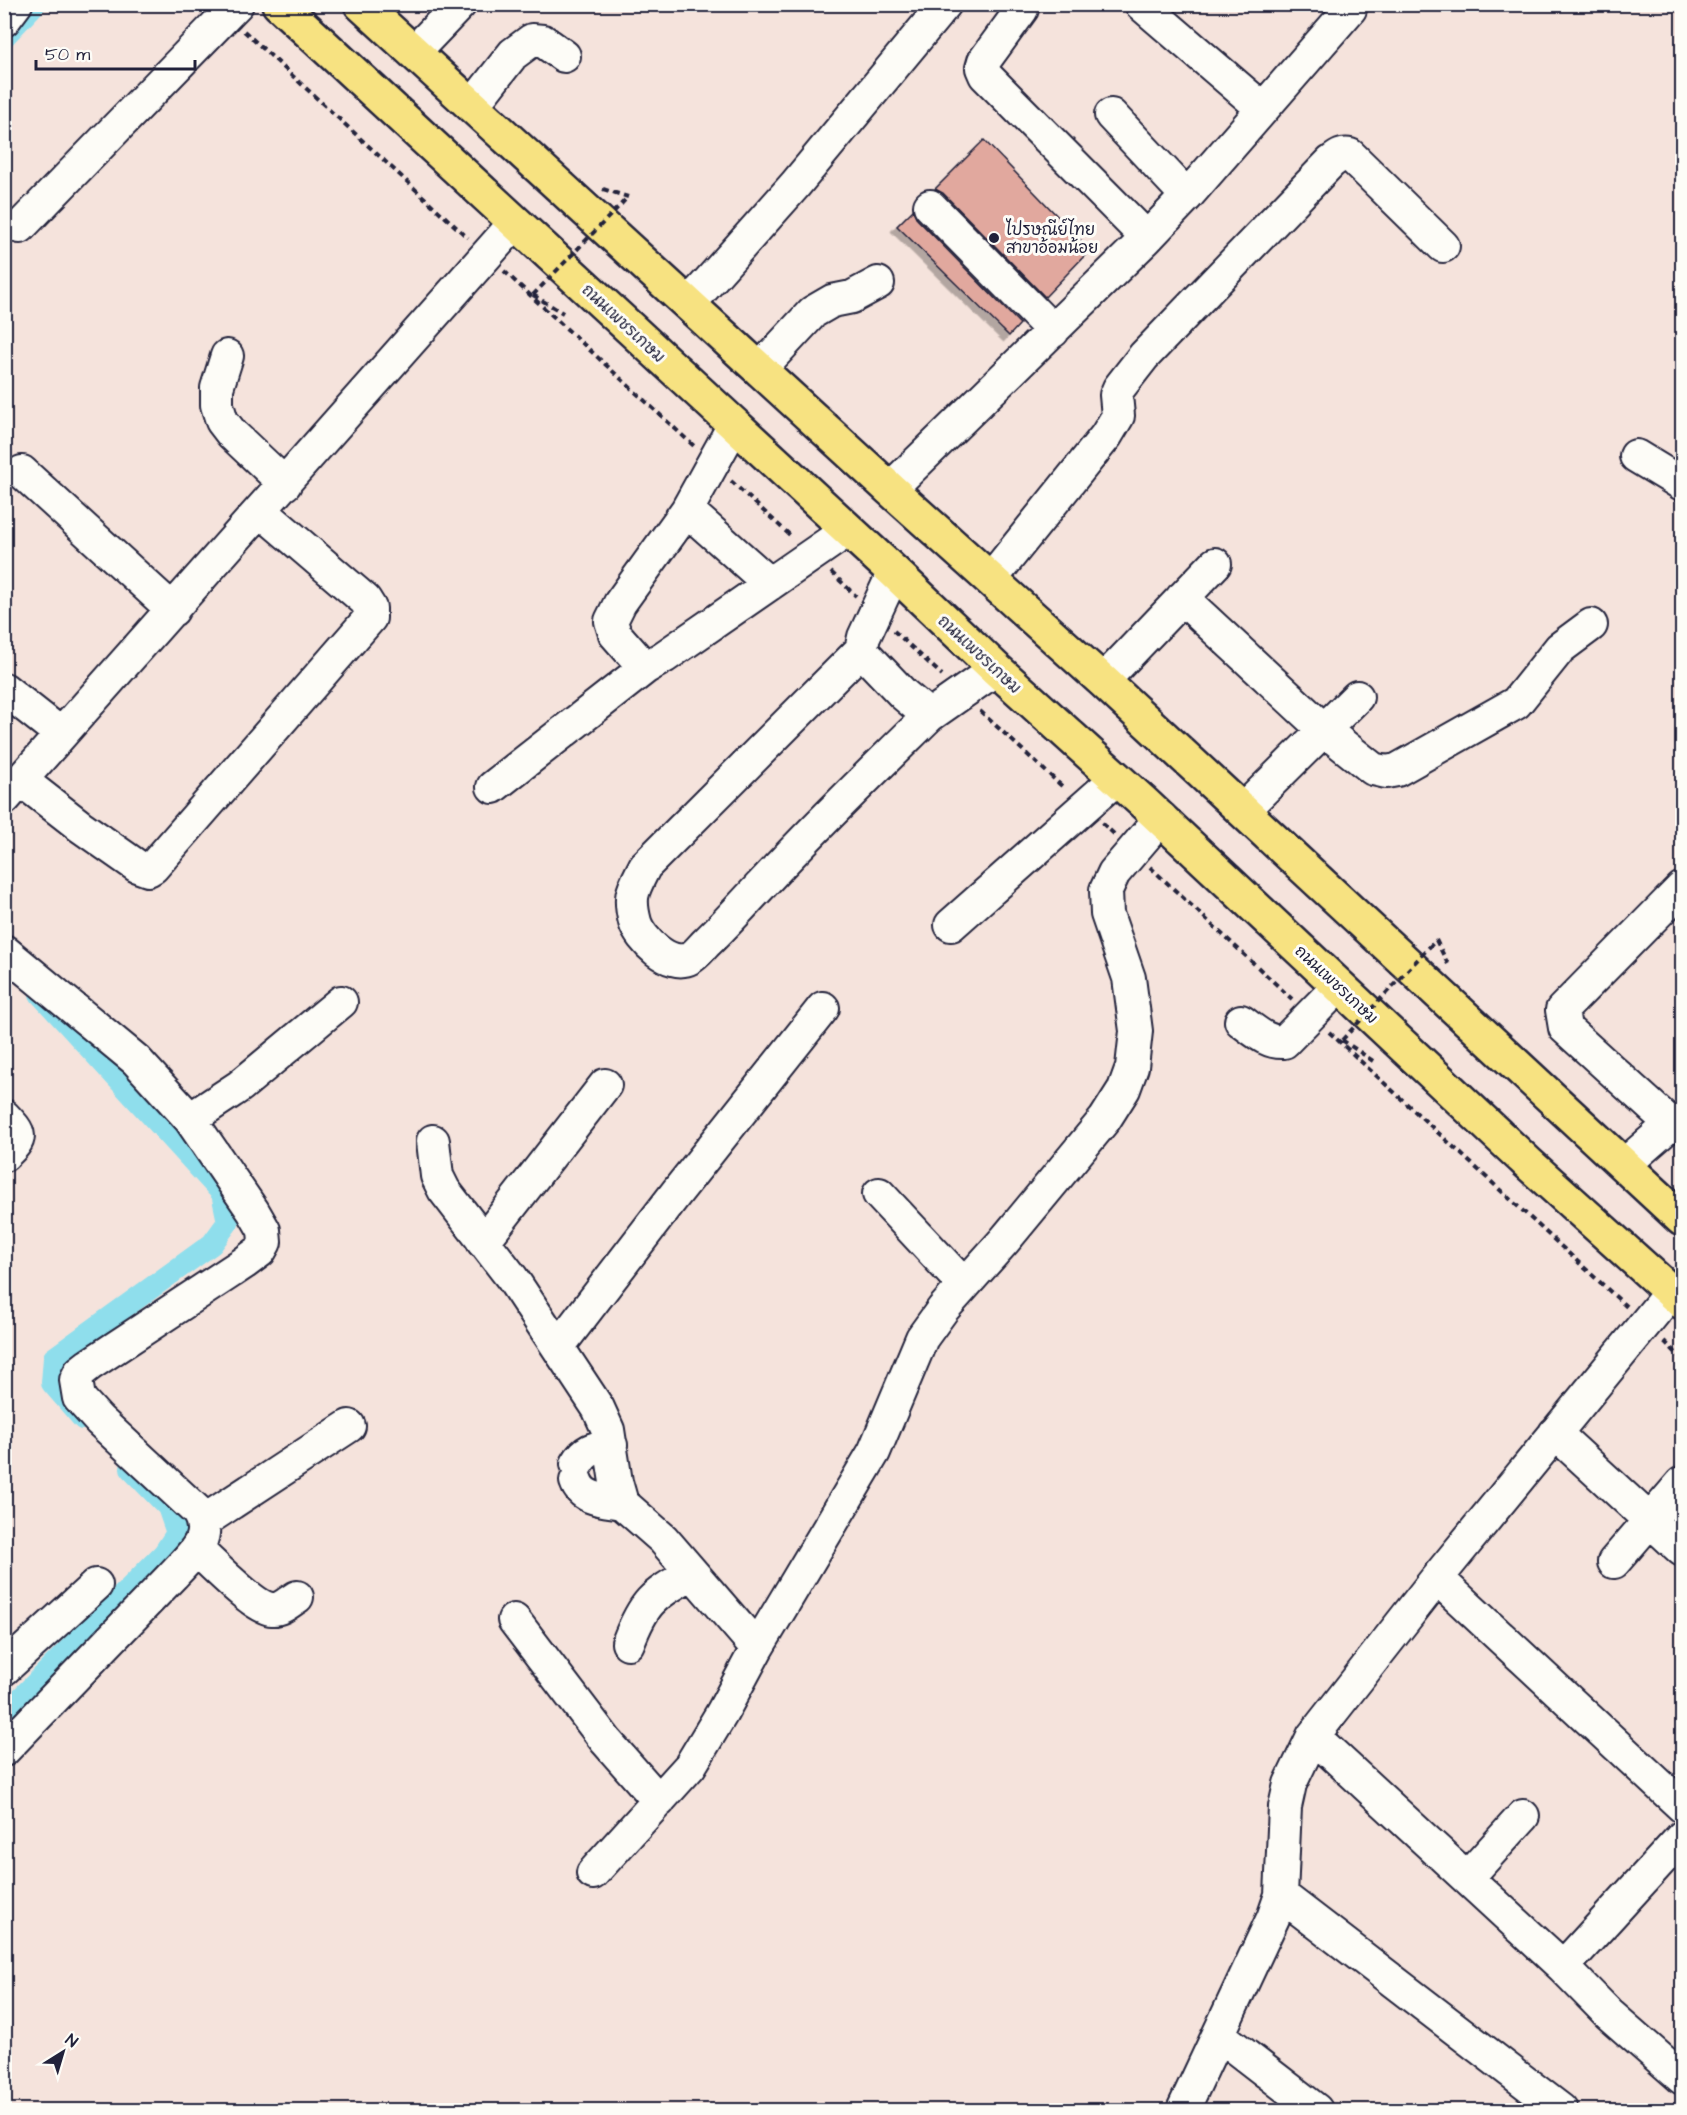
<svg xmlns="http://www.w3.org/2000/svg" width="1687" height="2115" viewBox="0 0 1687 2115" font-family="'Architects Daughter','Playpen Sans Thai',sans-serif">
<style>
.lines{fill:none;stroke-linecap:round;stroke-linejoin:round}
.canal{stroke:#8fdeec;stroke-width:22}
.building{fill:#e1a89e;stroke:#22223b;stroke-width:1.5;filter:url(#shadow)}
.minor-casing{stroke:#22223b;stroke-width:36}
.major-casing{stroke:#22223b;stroke-width:38}
.path{stroke:#22223b;stroke-width:4;stroke-dasharray:6 4.5;stroke-linecap:butt}
.minor{stroke:#fdfcf7;stroke-width:32}
.major{stroke:#f7e281;stroke-width:33}
.path-bridge{stroke:#22223b;stroke-width:4;stroke-dasharray:6 4.5;stroke-linecap:butt}
.poi-dot{fill:#22223b;stroke:#fdfcf7;stroke-width:2}
.labels{text-anchor:middle;stroke-width:6;stroke-linejoin:round;paint-order:stroke}
.poi-label{font-size:16px;fill:#22223b;stroke:#fdfcf7;text-anchor:start}
.street-label{font-size:16px;fill:#22223b;stroke:#fdfcf7}
</style>
<defs>
<filter id="shadow"><feDropShadow dx="-5.5" dy="5.5" stdDeviation="0" flood-color="#0004"/></filter>
</defs>
<rect width="100%" height="100%" fill="#f5e3dc"/>
<filter id="ink" filterUnits="userSpaceOnUse"><feTurbulence type="fractalNoise" baseFrequency=".0167" numOctaves="2"/><feDisplacementMap in="SourceGraphic" scale="12" xChannelSelector="R" yChannelSelector="G"/><feConvolveMatrix kernelMatrix="1 2 1 2 8 2 1 2 1" color-interpolation-filters="sRGB"/></filter>
<g filter="url(#ink)">
<g class="lines">
<path class="canal" d="M4 37 35 4
M40 994 222 1193 228 1222 212 1244 54 1358 52 1383 83 1419
M4 1715 164 1553 177 1533 168 1507 131 1469"/>
</g>
<path class="building" d="M984 140 1090 250 1045 297 943 193 935 189Z
M913 210 917 219 1020 324 1009 336 897 226Z"/>
<g class="lines">
<g class="minor-casing">
<path id="minor" d="M1141 4 1262 108
M1022 9 984 61 982 68 985 75 1147 238
M4 20 16 4
M414 52 460 4
M473 105 513 54 532 40 543 41 564 56
M1111 115 1187 196
M930 206 1053 331
M20 227 237 4
M689 304 795 185 945 4
M227 356 217 388V405L222 421 232 434 285 484
M760 369 813 312 832 301 852 297 878 283
M734 425 687 510 620 603 611 621 615 634 645 668 664 657 848 530
M1636 456 1682 484
M22 472 173 610
M890 489 1147 238 1187 196 1350 9
M687 510 770 584
M894 572 864 637 861 650 903 694 929 716 996 669
M991 579 1106 436 1118 416 1116 395 1119 388 1144 356 1331 162C1338 157 1342 153 1350 155L1443 246
M1182 598 1324 730 1373 769 1386 772 1397 770 1516 703 1560 648 1591 625
M861 650 645 866C633 890 628 895 635 922 640 939 670 969 690 958 696 955 702 947 706 943 728 922 748 899 769 877 821 821 875 769 929 716
M1103 681 1215 564
M4 689 61 734
M21 780 80 826 137 866 148 870 153 867 370 618V608L365 600 261 511
M493 787 645 668
M4 799 515 223
M1243 810 1357 697
M951 925 1117 778
M4 951 136 1060 190 1119 253 1211 264 1230 265 1242 260 1251 244 1263 89 1365 80 1372 76 1380 79 1398 99 1420 198 1512C214 1539 190 1556 173 1575L4 1750
M1241 1021C1255 1031 1267 1043 1284 1042L1339 986
M4 1116C21 1134 24 1137 4 1155
M190 1119 240 1086 341 1002
M1671 1124 1565 1028 1562 1010 1682 888
M433 1141 437 1176 444 1190 512 1278 598 1408 608 1430 616 1482 622 1503 663 1539 757 1648
M1624 1165 1671 1124 1682 1119
M879 1194 964 1285
M483 1242 605 1085
M558 1347 677 1192 823 1008
M1555 1433 1682 1550
M577 1464C585 1449 595 1448 611 1445
M576 1481C582 1500 605 1500 622 1503
M204 1521 349 1426
M196 1549C211 1562 254 1608 272 1609 281 1610 290 1601 297 1597
M1614 1562 1682 1483
M1437 1578 1682 1806
M514 1620 606 1741 659 1801
M628 1643C645 1599 653 1596 692 1573
M4 1669 96 1585
M1313 1736 1563 1967 1609 2014 1682 2078
M593 1873 690 1766 722 1713 757 1648 874 1452 922 1338 943 1309 1004 1241 1105 1119 1124 1089 1132 1067 1136 1031 1129 978 1107 914 1106 890 1114 873 1161 818
M1467 1878 1523 1816
M1281 1895 1561 2110
M1563 1967 1682 1837
M1219 2035 1316 2110
M1183 2110 1273 1918 1281 1895 1285 1807 1290 1784 1313 1736 1437 1578 1671 1292"/>
</g>
<g class="major-casing">
<path id="major" d="M279 4 894 572 996 669 1144 803 1529 1164 1682 1302
M361 4 890 489 1103 681 1682 1219"/>
</g>
<path class="path" d="M244 31 468 238
M603 189 628 197
M504 271 695 447
M533 295 563 313
M731 481 792 537
M831 572 856 596
M894 631 942 675
M980 711 1065 789
M1102 823 1114 834
M1150 867 1292 999
M1436 940 1448 964
M1329 1032 1628 1308
M1342 1040 1373 1061
M1664 1341 1682 1359"/>
<use href="#minor" class="minor"/>
<use href="#major" class="major"/>
<path class="path-bridge" d="M533 295 628 197
M1342 1040 1436 940"/>
</g>
</g>
<circle class="poi-dot" cx="994" cy="238" r="6"/>
<g class="labels">
<g class="poi-label">
<text x="1006" y="235">ไปรษณีย์ไทย<tspan x="1006" dy="18">สาขาอ้อมน้อย</tspan></text>
</g>
<g class="street-label">
<text transform="translate(624 323) rotate(43)" y="6">ถนนเพชรเกษม</text>
<text transform="translate(980 654) rotate(43)" y="6">ถนนเพชรเกษม</text>
<text transform="translate(1337 984) rotate(43)" y="6">ถนนเพชรเกษม</text>
</g>
</g>
<rect width="1687" height="2115" fill="none" stroke="#fdfcf7" stroke-width="24"/>
<rect x="12" y="12" width="1663" height="2091" fill="none" stroke="#22223b" stroke-width="2" filter="url(#ink)"/>
<g transform="translate(63 2052) rotate(37)" stroke="#fdfcf7" stroke-width="4.5" paint-order="stroke">
<path d="M0-4.5L10 22L0 15L-10 22Z" fill="#22223b"/>
<text y="-9" font-size="16" font-weight="bold" text-anchor="middle" fill="#22223b">N</text>
</g>
<path d="M36 60v9h159v-9" fill="none" stroke="#22223b" stroke-width="3"/>
<text x="45" y="60" font-size="18" fill="#22223b" stroke="#fdfcf7" stroke-width="4.5" paint-order="stroke">50 m</text>
</svg>
